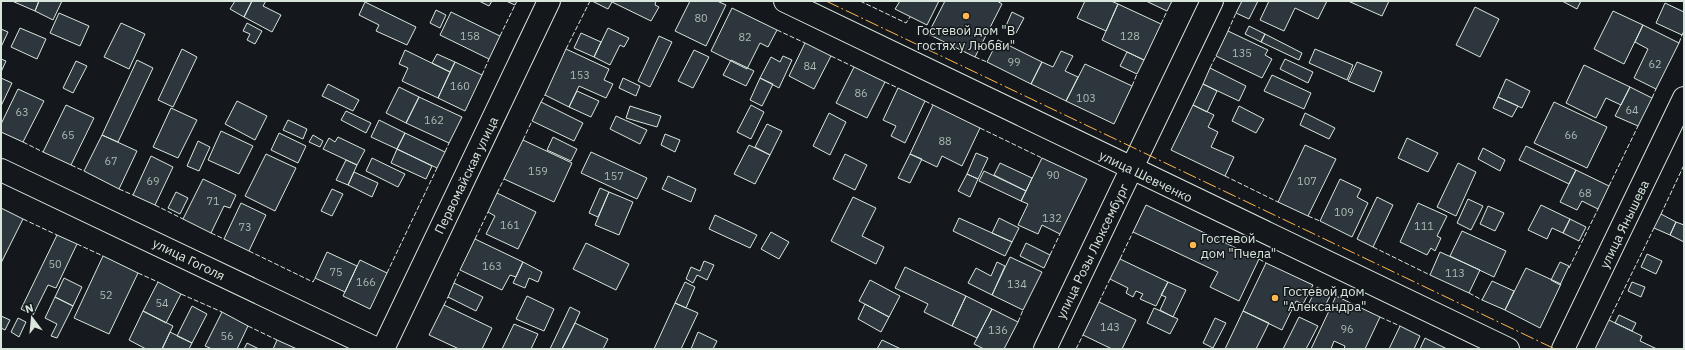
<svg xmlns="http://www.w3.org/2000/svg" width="1685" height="350" viewBox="0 0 1685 350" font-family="'IBM Plex Sans',sans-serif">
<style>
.building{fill:#2c363c;stroke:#d8e6dc}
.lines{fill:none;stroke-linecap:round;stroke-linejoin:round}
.minor-casing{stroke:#d8e6dc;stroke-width:24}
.tertiary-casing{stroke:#d8e6dc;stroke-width:24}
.minor{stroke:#14181c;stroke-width:22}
.tertiary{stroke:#14181c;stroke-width:22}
.fence{stroke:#d8e6dc;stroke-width:1;stroke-dasharray:5 2;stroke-linecap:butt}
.power{stroke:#ffb74d;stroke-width:1;stroke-dasharray:14 3 2 3;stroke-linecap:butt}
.poi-dot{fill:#ffb74d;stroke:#14181c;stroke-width:1.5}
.labels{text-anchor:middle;stroke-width:3;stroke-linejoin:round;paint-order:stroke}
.number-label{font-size:11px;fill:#adbab4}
.poi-label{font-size:13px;fill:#d8e6dc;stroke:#14181c;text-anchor:start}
.street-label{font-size:13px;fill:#d8e6dc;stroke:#14181c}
</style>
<rect width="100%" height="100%" fill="#14181c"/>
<path class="building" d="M12 1H39L35 11Z
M39 1H62L53 20 35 11Z
M235 1H252L244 17 230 9Z
M252 1H266L263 6 281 15 272 32 244 17Z
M479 1H492L489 6Z
M506 1H517L515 5Z
M592 1H656L655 5 659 7 651 21 612 2 608 9Z
M690 1H717L726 5 706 46 675 31Z
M900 1H939L927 25 895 9Z
M945 1H997L1002 4 975 57 928 34Z
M1085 1H1111L1118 4 1106 31 1077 18Z
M1146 1H1172L1167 11Z
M1242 1H1258L1249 19 1236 13Z
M1269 1H1327L1318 19 1295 8 1284 31 1260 20Z
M1348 1H1389L1382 16Z
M1562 1H1581L1577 9Z
M365 2 416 27 407 45 376 31 379 25 359 15Z
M1665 3 1684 12V31L1682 35 1656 23Z
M1118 4 1161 24 1144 60 1102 40Z
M1475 7 1499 19 1480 57 1456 45Z
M732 8 777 30 768 47 760 43 747 69 711 51Z
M436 10 446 15 440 28 430 23Z
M1613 11 1643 25 1624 64 1594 49Z
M451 12 500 36 489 59 440 35Z
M1012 12 1024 18 1016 33 1005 28Z
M59 13 89 26 80 46 50 33Z
M121 23 145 34 129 69 104 57Z
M247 23 262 31 255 44 247 40 250 34 243 31Z
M1643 25 1679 43 1656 89 1634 78 1648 49 1635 42Z
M1249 26 1265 34 1261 42 1245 34Z
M20 28 46 39 37 59 11 47Z
M608 28 629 38 624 47 620 45 610 65 594 57Z
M1 29 8 32 1 47Z
M1228 31 1268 50 1265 55 1272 59 1262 78 1216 56Z
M581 33 601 42 594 57 574 48Z
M1265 34 1302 53 1299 60 1261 42Z
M659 36 672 42 650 87 638 81Z
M998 40 1042 62 1031 84 987 62Z
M805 43 831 56 814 89 789 76Z
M182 49 197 57 173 107 158 100Z
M566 49 609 69 604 80 613 84 606 98 579 86 569 107 545 95Z
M1315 49 1353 65 1347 80 1309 63Z
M405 50 450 72 438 98 402 81 408 68 399 64Z
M694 50 709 57 693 88 678 81Z
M1061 51 1073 56 1065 71 1078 77 1066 101 1031 84 1042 62 1053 67Z
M1127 52 1144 60 1137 74 1120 66Z
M437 54 455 62 450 72 432 63Z
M783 56 792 60 779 88 760 78 771 57 780 62Z
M1 59 6 61 1 72Z
M1285 59 1313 72 1308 83 1280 69Z
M137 60 153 68 118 142 102 135Z
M731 60 754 71 746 86 723 75Z
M76 61 87 66 73 93 63 88Z
M455 62 482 75 465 111 438 98Z
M1357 62 1382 72 1374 92 1348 81Z
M1085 64 1132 86 1114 124 1066 101Z
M1584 65 1630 87 1621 105 1606 98 1596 118 1566 103Z
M854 67 885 82 867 118 836 103Z
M1210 68 1246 86 1239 101 1203 84Z
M1272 75 1311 93 1304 109 1264 91Z
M1 78 12 83 1 106Z
M623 78 640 86 636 96 619 88Z
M760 78 773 84 762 106 750 100Z
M1506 79 1530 91 1522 108 1498 97Z
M328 84 359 100 353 111 322 96Z
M1203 84 1217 91 1207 112 1193 105Z
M399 87 419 97 406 123 386 113Z
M1630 87 1652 98 1638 126 1615 116Z
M898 88 925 101 905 143 891 136 896 126 883 120Z
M18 89 44 101 23 142 1 132V124Z
M577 91 599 101 591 117 569 107Z
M419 97 462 117 449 143 406 123Z
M1498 97 1518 106 1512 117 1493 108Z
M237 101 267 116 255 140 225 124Z
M541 102 583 123 574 141 532 121Z
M1554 102 1607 127 1587 168 1534 143Z
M66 105 94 118 71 165 43 152Z
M751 105 764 112 751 139 737 132Z
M933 105 980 128 962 166 942 156 937 167 910 154Z
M1193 105 1214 115 1208 127 1218 132 1211 147 1234 157 1225 176 1171 150Z
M630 106 661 116 657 127 626 118Z
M1239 106 1264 119 1256 133 1232 121Z
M171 108 197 120 178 158 153 147Z
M346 111 371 123 366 133 341 120Z
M829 113 846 122 830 155 813 146Z
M1305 113 1335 128 1329 139 1300 125Z
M616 116 647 130 640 144 610 129Z
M288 120 307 129 303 139 283 130Z
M379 120 405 133 397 149 371 137Z
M767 124 782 131 770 155 755 147Z
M221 131 253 146 239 174 208 160Z
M279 133 306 146 298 163 271 150Z
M405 133 445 152 437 168 397 149Z
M665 134 680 140 675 152 661 145Z
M102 135 137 151 119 189 84 171Z
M313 135 323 141 320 147 309 142Z
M338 137 365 150 357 165 323 149 329 138 335 142Z
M553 137 577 149 571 161 547 150Z
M1407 138 1438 153 1428 172 1398 158Z
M523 140 572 163 554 202 504 179Z
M198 141 210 147 199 171 187 166Z
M749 145 770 155 755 184 734 174Z
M1305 145 1336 159 1308 216 1278 202Z
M1526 146 1576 170 1569 184 1519 160Z
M1483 148 1505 160 1500 171 1478 159Z
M397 149 432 166 426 179 391 163Z
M591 152 647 178 637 199 581 173Z
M976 153 988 158 978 179 967 174Z
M266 154 296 168 275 211 245 196Z
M845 154 867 165 855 190 833 179Z
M910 154 922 159 910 183 898 178Z
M151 156 173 167 155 205 133 195Z
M372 158 405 174 398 187 366 171Z
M1042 158 1087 179 1060 234 1042 225 1038 234 1018 225 1028 204 1021 201Z
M346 160 357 165 348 185 336 180Z
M1000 163 1032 178 1026 191 994 175Z
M1458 163 1476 172 1456 216 1437 207Z
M1576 170 1609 186 1598 209 1582 201 1577 210 1560 202Z
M984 171 1026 191 1021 201 979 181Z
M354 172 378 183 372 197 348 185Z
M967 174 978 179 970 197 958 191Z
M668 176 696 189 691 202 662 189Z
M203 179 236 195 230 208 224 206 211 233 183 219Z
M1340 179 1361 189 1357 197 1368 203 1352 237 1320 221Z
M600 188 609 192 598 217 589 213Z
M332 189 343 194 332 216 321 211Z
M176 192 188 198 180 214 168 208Z
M609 192 633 202 619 235 595 225Z
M497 193 536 212 518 249 486 234 495 216 488 212Z
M853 197 876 208 862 236 884 247 876 264 831 241Z
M1377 197 1393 205 1373 247 1357 239Z
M1468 199 1483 206 1471 230 1457 223Z
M241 203 266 215 249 251 224 239Z
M1418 203 1447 216 1437 236 1441 238 1435 251 1431 248 1427 255 1400 242Z
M1146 205 1259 259 1239 301 1210 287 1218 272 1133 232Z
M1541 205 1570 219 1563 233 1552 228 1547 239 1528 230Z
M1488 206 1504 213 1495 231 1480 224Z
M1 208 23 219 1 263Z
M1661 214 1676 222 1670 235 1654 228Z
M715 215 757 235 750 248 709 229Z
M959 218 1012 242 1005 256 953 231Z
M999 218 1019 228 1012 242 992 233Z
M1570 219 1586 227 1579 241 1563 233Z
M1676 222 1684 225V242L1670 235Z
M1462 231 1506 251 1494 277 1450 256Z
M771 232 789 242 779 259 761 249Z
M57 235 77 244 56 288 48 285 33 315 21 309Z
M475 239 523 262 516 277 510 275 502 290 460 270Z
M586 243 629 264 616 290 573 269Z
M1026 243 1050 255 1044 268 1020 256Z
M327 252 357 266 345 292 315 278Z
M1440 252 1480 270 1469 293 1430 275Z
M1647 254 1662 261 1656 274 1641 267Z
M103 256 138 273 109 334 74 318Z
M1010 257 1042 272 1023 310 992 295Z
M1120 259 1168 282 1156 306 1140 299 1143 294 1136 291 1133 297 1126 293 1128 288 1110 279Z
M360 260 387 273 370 309 343 296Z
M704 261 714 265 707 280 697 275 693 283 686 279 691 267 700 271Z
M523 262 542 272 538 282 529 278 525 288 513 283Z
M997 262 1005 266 992 295 968 283 976 268 991 276Z
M1560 262 1569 266 1560 285 1551 280Z
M1266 263 1313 285 1303 304 1296 301 1282 330 1243 311Z
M905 267 966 296 952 326 924 312 928 304 895 288Z
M1526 268 1561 284 1540 328 1505 310Z
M64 278 82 287 73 306 55 297Z
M870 280 900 296 889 317 859 301Z
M1492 281 1514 291 1505 310 1482 300Z
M158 282 181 294 166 323 143 311Z
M685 282 695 287 686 308 675 303Z
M1168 282 1186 290 1173 317 1160 310 1166 297 1161 295Z
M1632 282 1645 287 1641 297 1628 291Z
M454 283 483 297 476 311 448 297Z
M1317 287 1331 294 1322 312 1308 305Z
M527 296 554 309 544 331 516 319Z
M966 296 992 309 977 338 952 326Z
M1336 296 1380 317 1365 349H1344L1345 346 1334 341 1331 349H1311Z
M55 297 73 306 57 338 51 336 57 324 45 318Z
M1099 302 1136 320 1122 349H1112L1083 335Z
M675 303 698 313 681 349H654Z
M865 304 889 317 881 332 858 319Z
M444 305 492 328 482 349H459L429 335Z
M192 306 207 314 192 343 177 336Z
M570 307 580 312 575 323 562 349H550Z
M1154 308 1178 319 1170 334 1147 323Z
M992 309 1018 322 1004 349H984L974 344Z
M143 311 173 326 162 349H146L129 340Z
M1243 311 1269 323 1256 349H1225Z
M222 312 248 326 237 349H212L205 346Z
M1619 315 1636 323 1632 331 1615 323Z
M1 316 10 320 5 330 1 328Z
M1299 317 1318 326 1306 349H1283Z
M18 318 26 322 19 337 11 332Z
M1215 318 1226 323 1213 348 1203 343Z
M1609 320 1642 336 1640 341 1657 349H1595Z
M575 323 608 339 603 349H562Z
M514 324 538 334 531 349H502Z
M1400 326 1420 336 1414 349H1389Z
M170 332 192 343 189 349H162Z
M698 332 717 341 713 349H691Z
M1425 338 1447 349H1420Z
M277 340 297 349H273Z
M882 340 901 349H877Z
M247 343 259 349H244Z"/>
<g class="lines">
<g class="minor-casing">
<path id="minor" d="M785 1 1508 349
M1045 349 1212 1
M1563 349 1684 98"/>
</g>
<g class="tertiary-casing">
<path id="tertiary" d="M1 170 377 349
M383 349 549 1"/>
</g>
<use href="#minor" class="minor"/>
<use href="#tertiary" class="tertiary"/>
<path class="fence" d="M860 1 906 23 910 17
M1161 24 1167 11
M777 30 805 43
M1228 31 1236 13
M500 36 515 5
M1679 43 1682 35
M566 49 590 1
M831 56 854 67
M975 57 987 62
M1210 68 1216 56
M482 75 489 59
M885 82 898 88
M1132 86 1137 74
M1652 98 1656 89
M925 101 933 105
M541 102 545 95
M980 128 1042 158
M523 140 532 121
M23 142 43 152
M445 152 449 143
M71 165 84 171
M1225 176 1278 202
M1609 186 1638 126
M119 189 133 195
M497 193 504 179
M155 205 183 219
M1661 214 1684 165
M1308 216 1320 221
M23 219 57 235
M211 233 224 239
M475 239 488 212
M77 244 103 256
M1373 247 1430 275
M249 251 313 282 315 278
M1050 255 1060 234
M1120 259 1133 232
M1259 259 1266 263
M1569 268 1598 209
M138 273 158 282
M387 273 437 168
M454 283 460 270
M1469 293 1482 300
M181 294 222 312
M1099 302 1110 279
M444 305 448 297
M1380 317 1400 326
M1609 320 1654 228
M1018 322 1023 310
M248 326 277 340
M1076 349 1083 335"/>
<path class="power" d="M826 1 1555 349"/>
</g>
<g class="poi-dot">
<circle cx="966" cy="16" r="4"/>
<circle cx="1193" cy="245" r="4"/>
<circle cx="1275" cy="298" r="4"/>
</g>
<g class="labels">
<g class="number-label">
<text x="701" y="22">80</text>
<text x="470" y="40">158</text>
<text x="1130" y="40">128</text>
<text x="745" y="41">82</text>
<text x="1242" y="57">135</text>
<text x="1014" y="66">99</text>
<text x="1655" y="68">62</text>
<text x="810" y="70">84</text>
<text x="580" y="79">153</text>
<text x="460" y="90">160</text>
<text x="861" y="97">86</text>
<text x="1086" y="102">103</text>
<text x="1632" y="114">64</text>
<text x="22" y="116">63</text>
<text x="434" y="124">162</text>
<text x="68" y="139">65</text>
<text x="1571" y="139">66</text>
<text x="945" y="145">88</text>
<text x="111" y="165">67</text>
<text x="538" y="175">159</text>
<text x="1053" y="179">90</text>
<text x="614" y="180">157</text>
<text x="153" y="185">69</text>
<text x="1307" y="185">107</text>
<text x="1585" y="197">68</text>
<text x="213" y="205">71</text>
<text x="1344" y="216">109</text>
<text x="1052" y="222">132</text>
<text x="510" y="229">161</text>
<text x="1424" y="230">111</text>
<text x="245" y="231">73</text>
<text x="55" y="268">50</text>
<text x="492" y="270">163</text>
<text x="336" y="276">75</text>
<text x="1455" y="277">113</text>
<text x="366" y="286">166</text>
<text x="1017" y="288">134</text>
<text x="106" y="299">52</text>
<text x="162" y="307">54</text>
<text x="1110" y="331">143</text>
<text x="1347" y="333">96</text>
<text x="998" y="334">136</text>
<text x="227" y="340">56</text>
</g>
<g class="poi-label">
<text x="966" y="35" text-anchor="middle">Гостевой дом "В<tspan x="966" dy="15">гостях у Любви"</tspan></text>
<text x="1201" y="243">Гостевой<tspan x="1201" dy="15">дом "Пчела"</tspan></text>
<text x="1283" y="296">Гостевой дом<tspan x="1283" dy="15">"Александра"</tspan></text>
</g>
<g class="street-label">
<text transform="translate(466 175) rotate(-64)" y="5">Первомайская улица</text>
<text transform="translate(1146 176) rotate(26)" y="5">улица Шевченко</text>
<text transform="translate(1624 224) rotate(-64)" y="5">улица Янышева</text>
<text transform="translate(1092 251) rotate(-64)" y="5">улица Розы Люксембург</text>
<text transform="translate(189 259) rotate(26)" y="5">улица Гоголя</text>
</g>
</g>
<rect width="1685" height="350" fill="none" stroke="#d8e6dc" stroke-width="4"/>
<g transform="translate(32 318) rotate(344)" stroke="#14181c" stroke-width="3" paint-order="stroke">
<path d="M0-3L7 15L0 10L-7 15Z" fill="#d8e6dc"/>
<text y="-6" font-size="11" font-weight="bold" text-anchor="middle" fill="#d8e6dc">N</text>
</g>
</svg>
